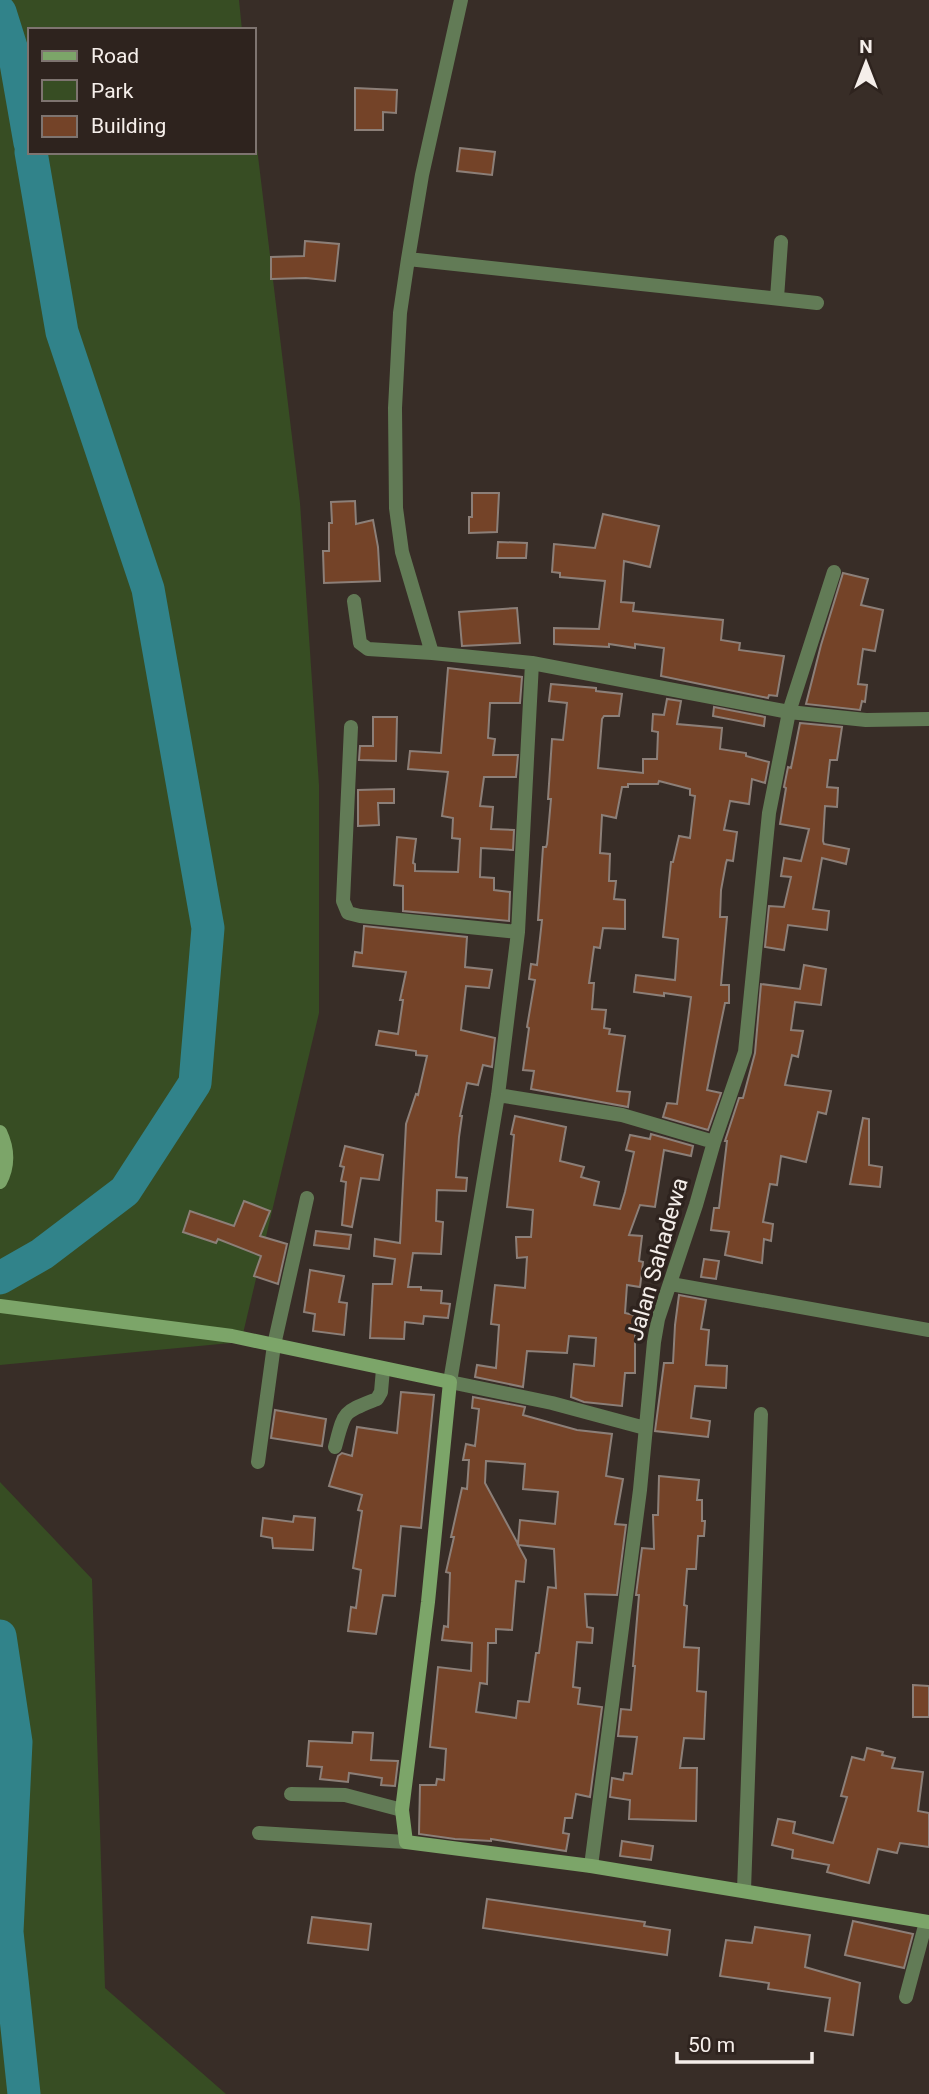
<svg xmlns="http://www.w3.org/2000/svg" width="929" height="2094" viewBox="0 0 929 2094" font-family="Roboto,sans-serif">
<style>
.green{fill:#374d23}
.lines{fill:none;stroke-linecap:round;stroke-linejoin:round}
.river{stroke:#31838a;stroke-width:33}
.building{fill:#744328;stroke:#8c7f78;stroke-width:2;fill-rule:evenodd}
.street{stroke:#627b56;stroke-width:14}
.secondary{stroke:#7ca569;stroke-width:14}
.labels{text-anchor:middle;stroke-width:7;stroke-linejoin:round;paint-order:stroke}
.street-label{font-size:23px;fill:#f5eeea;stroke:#2e231e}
</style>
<rect width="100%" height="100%" fill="#382d27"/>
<path class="green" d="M0 0H239L242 30H30V152H254V123L300 503 319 785V1013L241 1342 0 1365Z
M0 1482 92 1579 105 1988 226 2094H0Z"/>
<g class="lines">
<path class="river" d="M0 12 16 63 30 143
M0 1278 42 1254 125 1191 195 1083 208 928 148 589 62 332 31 152
M0 1636 16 1742 7 1932 24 2094"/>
</g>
<path class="building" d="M355 88 397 90 396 113 383 112V130H355Z
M460 148 495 152 492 175 457 171Z
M305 241 339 244 335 281 306 278 271 279V257L304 256Z
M472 493H499L497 532 469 533V517H472Z
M355 501 356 524 373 520 378 547 380 581 324 583 323 551H329V523H332L331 502Z
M603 514 659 526 650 567 624 561 621 602 634 603 633 611 723 620 721 640 740 643 739 650 784 656 777 696 769 695 768 698 661 676 664 648 635 644V648L609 644V647L554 644V628L599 629 605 581 560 577V573L552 572 554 544 595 548Z
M498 542 527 543 526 558H497Z
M843 573 868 579 861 605 883 610 875 651 863 649 858 684 867 685 865 702 862 701 860 710 806 704 821 645Z
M517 608 520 643 462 646 459 612Z
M448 668 522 677 520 703H490L488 738 495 739 493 755H518L516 777H484L480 806 493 807 491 829 514 830 513 850 481 848 480 877 494 878V890L510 892 509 921 403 911V886L394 885 397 837 416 839 413 863 415 864V871L458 872 460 839 452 838 453 818 442 816 448 772 408 769 410 751 441 753Z
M551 684 596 688V691L622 694 619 716H604L602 719 598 768 643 773V759H657L658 732 652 731 653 714 664 715 667 699 681 701 677 724 722 728 720 749 746 753V756L769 762 765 783 752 779 749 804 730 801 724 830 737 832 733 861 727 860 726 863 721 890 720 917H727L721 985H729V1003H725L707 1090 721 1093 708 1130 663 1117 667 1103 677 1104 691 997 664 993V996L634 992 636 975 675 980 678 939 663 937 671 862H673L679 836 690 838 695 796 690 795V789L659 781 658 784H628V787H622L616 818 602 815 600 853 610 854 609 881H616L614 899 625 900V929L603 928 600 948 594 947 589 983H594L592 1009 606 1010 604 1028 610 1029 609 1034 625 1036 617 1091 630 1092 628 1107 531 1089 534 1071 523 1070 529 1028 527 1027 535 980 529 979 531 964 537 965 542 920H538L543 847H546L547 844 551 799H548L552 739 563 740 567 703 549 701Z
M714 707 765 717 764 726 713 716Z
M373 717H397L396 761 359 760 360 746H373Z
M800 723 842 727 837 760H830L827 787 838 788 837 807 825 806 823 841 824 844 849 849 846 864 822 858 813 909 829 911 827 930 788 925 784 950 765 947 769 906 784 907 791 877 781 876 784 858 801 861 809 829 780 824 786 788 784 787 788 767 791 768Z
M394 789V803H378L379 825 358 826V790Z
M364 926 467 937 465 967 492 970 489 988 466 986 461 1030 495 1038 492 1067 483 1065 478 1085 467 1083 460 1116H462L459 1137 456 1177 467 1178 466 1191 437 1190 436 1221 443 1222 441 1254 413 1253 408 1287H421V1290L442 1291 441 1303 450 1304 448 1318 424 1316 423 1324 405 1322 404 1339 370 1338 373 1284H392L395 1259 374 1256 375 1239 400 1243 406 1124 416 1094 418 1095 427 1056 416 1055V1051L376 1045 379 1031 398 1034 403 1000H400L406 972 353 966 355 952 362 953Z
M804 965 826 969 821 1005 795 1002 791 1030 803 1031 798 1057 792 1055 785 1085 831 1091 826 1114 818 1112 806 1162 781 1156 777 1185 770 1184 763 1222 773 1224 771 1241 764 1239 762 1263 725 1255 729 1232 711 1230 714 1208H719L727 1141H725L739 1098H743L755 1053 761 984 800 989Z
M515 1116 566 1127 560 1161 584 1167 581 1177 599 1182 594 1205 620 1209 625 1192 634 1152 626 1150 630 1135 650 1139 651 1134 693 1146 691 1156 664 1150 655 1207 640 1205 629 1235 642 1236 639 1261 643 1262 640 1287 627 1285 625 1313 634 1315 632 1330H635V1373H625L622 1406 584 1402 571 1397 574 1364 594 1366 596 1338 569 1336 567 1353 527 1351 523 1387 475 1377 477 1365 496 1368 499 1325 491 1324 495 1285 525 1288 527 1257 517 1258 516 1237H531L533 1210 507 1207 514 1135 511 1134Z
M863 1118 869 1119V1165L882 1167 880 1187 850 1184Z
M345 1146 383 1155 379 1180 361 1178 352 1227 342 1225 346 1182 341 1181 344 1167 340 1166Z
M244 1201 270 1211 260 1236 287 1244 278 1284 254 1276 261 1256 218 1239 216 1243 183 1232 190 1211 234 1226Z
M316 1231 351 1235 349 1249 314 1245Z
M704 1259 719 1261 716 1279 701 1277Z
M310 1270 344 1276 339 1302 347 1303 344 1335 313 1331 315 1314 304 1312Z
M679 1295 706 1300 701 1329 709 1330 706 1365 727 1366 726 1388 695 1386 691 1418 710 1421 708 1437 655 1431 664 1363H673L675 1325Z
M401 1392 434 1395 421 1528 401 1526 395 1596 383 1595 376 1634 348 1631 351 1607 356 1608 361 1570 353 1568 362 1511 358 1510 362 1495 329 1486 338 1456 342 1453 352 1456 357 1427 397 1433Z
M473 1397 525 1407 523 1415 577 1430 612 1434 606 1476 623 1479 615 1524 626 1525 617 1595 585 1594 587 1627 593 1628 592 1643 577 1642 573 1687 580 1688 578 1704 602 1707 590 1797 576 1794 572 1818H565L563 1833 569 1834 566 1851 491 1839V1841L455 1839 419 1834 420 1785H436L437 1779 444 1780 446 1749 430 1747 438 1667 471 1671 472 1643 442 1640 444 1626 448 1627 450 1573 446 1572 454 1537H451L462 1488 467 1489 469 1460H463L466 1444 475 1446 479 1409 472 1408ZM486 1461 525 1464 523 1489 558 1492 555 1524 520 1520 518 1544 485 1483ZM518 1545 554 1549 556 1588 548 1587 539 1653H536L529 1702 518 1701 516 1718 476 1712 480 1683 487 1684 488 1643H496V1629L512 1630 516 1581 524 1582 526 1560Z
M275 1410 326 1419 322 1446 271 1438Z
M659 1476 699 1480 697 1500H702V1521H705L704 1536H698L696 1569H687L684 1605 687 1606 684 1647 699 1648 697 1691 706 1692 704 1739 684 1738 680 1768H697L696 1821 629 1819 630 1800 610 1797 612 1778 623 1780 624 1773 632 1774 637 1737 618 1736 621 1709 631 1710 635 1666H633L639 1595H636L642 1548 654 1549 653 1515H658Z
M294 1516 315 1518 313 1550 273 1548 272 1538 261 1536 263 1518 293 1522Z
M913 1685 929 1686V1717H913Z
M353 1732 373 1733 371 1760 398 1761 395 1786 381 1785 382 1778 349 1773 348 1782 320 1779 322 1767 307 1766 309 1741 352 1743Z
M867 1748 883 1752 882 1755 895 1758 892 1768 923 1772 918 1811 929 1813V1847L900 1843 897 1853 878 1849 869 1883 827 1872 829 1865 792 1858 793 1850 772 1845 778 1819 795 1822 793 1833 833 1843 847 1797 841 1796 852 1757 864 1760Z
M622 1841 653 1846 651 1860 620 1856Z
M487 1899 645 1922 644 1926 670 1930 667 1955 483 1928Z
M312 1917 371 1924 368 1950 308 1943Z
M853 1921 913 1934 904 1968 845 1955Z
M755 1927 810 1935 805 1967 860 1983 853 2035 825 2031 830 1998 768 1989 769 1983 720 1976 726 1940 752 1943Z"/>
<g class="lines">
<path class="street" d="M461 0 422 175 408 259 400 313 395 408 396 508 402 552 432 653 532 663 789 712 866 720 929 719
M408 259 817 303
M777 298 781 242
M354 601 360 643 368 649 432 653
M532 663 518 932 498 1095 450 1382 552 1403 645 1428
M351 727 343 901 348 913 360 916 518 932
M498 1095 622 1115 714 1142
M671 1284 929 1330
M335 1447C345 1410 342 1413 377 1399L381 1392 383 1369
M258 1462 274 1345 307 1198
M291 1794 345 1795 402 1810
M259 1833 406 1842
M591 1866 640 1490 654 1342 658 1319 696 1205 714 1142 745 1052 769 813 789 712 834 572
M744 1890 761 1414
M906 1997 926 1922"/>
<path class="secondary" d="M0 1132C8 1149 9 1165 0 1182
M0 1306 232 1336 450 1382 428 1602 402 1810 406 1842 591 1866 929 1922"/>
</g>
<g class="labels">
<g class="street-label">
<text transform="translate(657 1259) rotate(-74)" y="8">Jalan Sahadewa</text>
</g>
</g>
<rect x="28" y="28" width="228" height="126" fill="#2e231e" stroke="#7e7470" stroke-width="2"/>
<rect x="42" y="51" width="35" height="10" fill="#7ca569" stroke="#7e7470" stroke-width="2"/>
<text x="91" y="63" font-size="21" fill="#f5eeea">Road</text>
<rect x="42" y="80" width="35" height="21" fill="#374d23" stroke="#7e7470" stroke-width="2"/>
<text x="91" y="98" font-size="21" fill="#f5eeea">Park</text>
<rect x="42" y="116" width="35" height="21" fill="#744328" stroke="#7e7470" stroke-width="2"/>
<text x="91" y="133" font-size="21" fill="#f5eeea">Building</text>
<g transform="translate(866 63)" stroke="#2e231e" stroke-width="5" paint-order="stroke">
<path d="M0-5L12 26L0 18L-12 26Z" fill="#f5eeea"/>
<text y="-10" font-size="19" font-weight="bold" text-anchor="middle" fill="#f5eeea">N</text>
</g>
<path d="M677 2052v10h135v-10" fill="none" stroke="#f5eeea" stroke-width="3.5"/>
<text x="688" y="2052" font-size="21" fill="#f5eeea" stroke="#2e231e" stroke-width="5" paint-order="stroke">50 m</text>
</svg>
